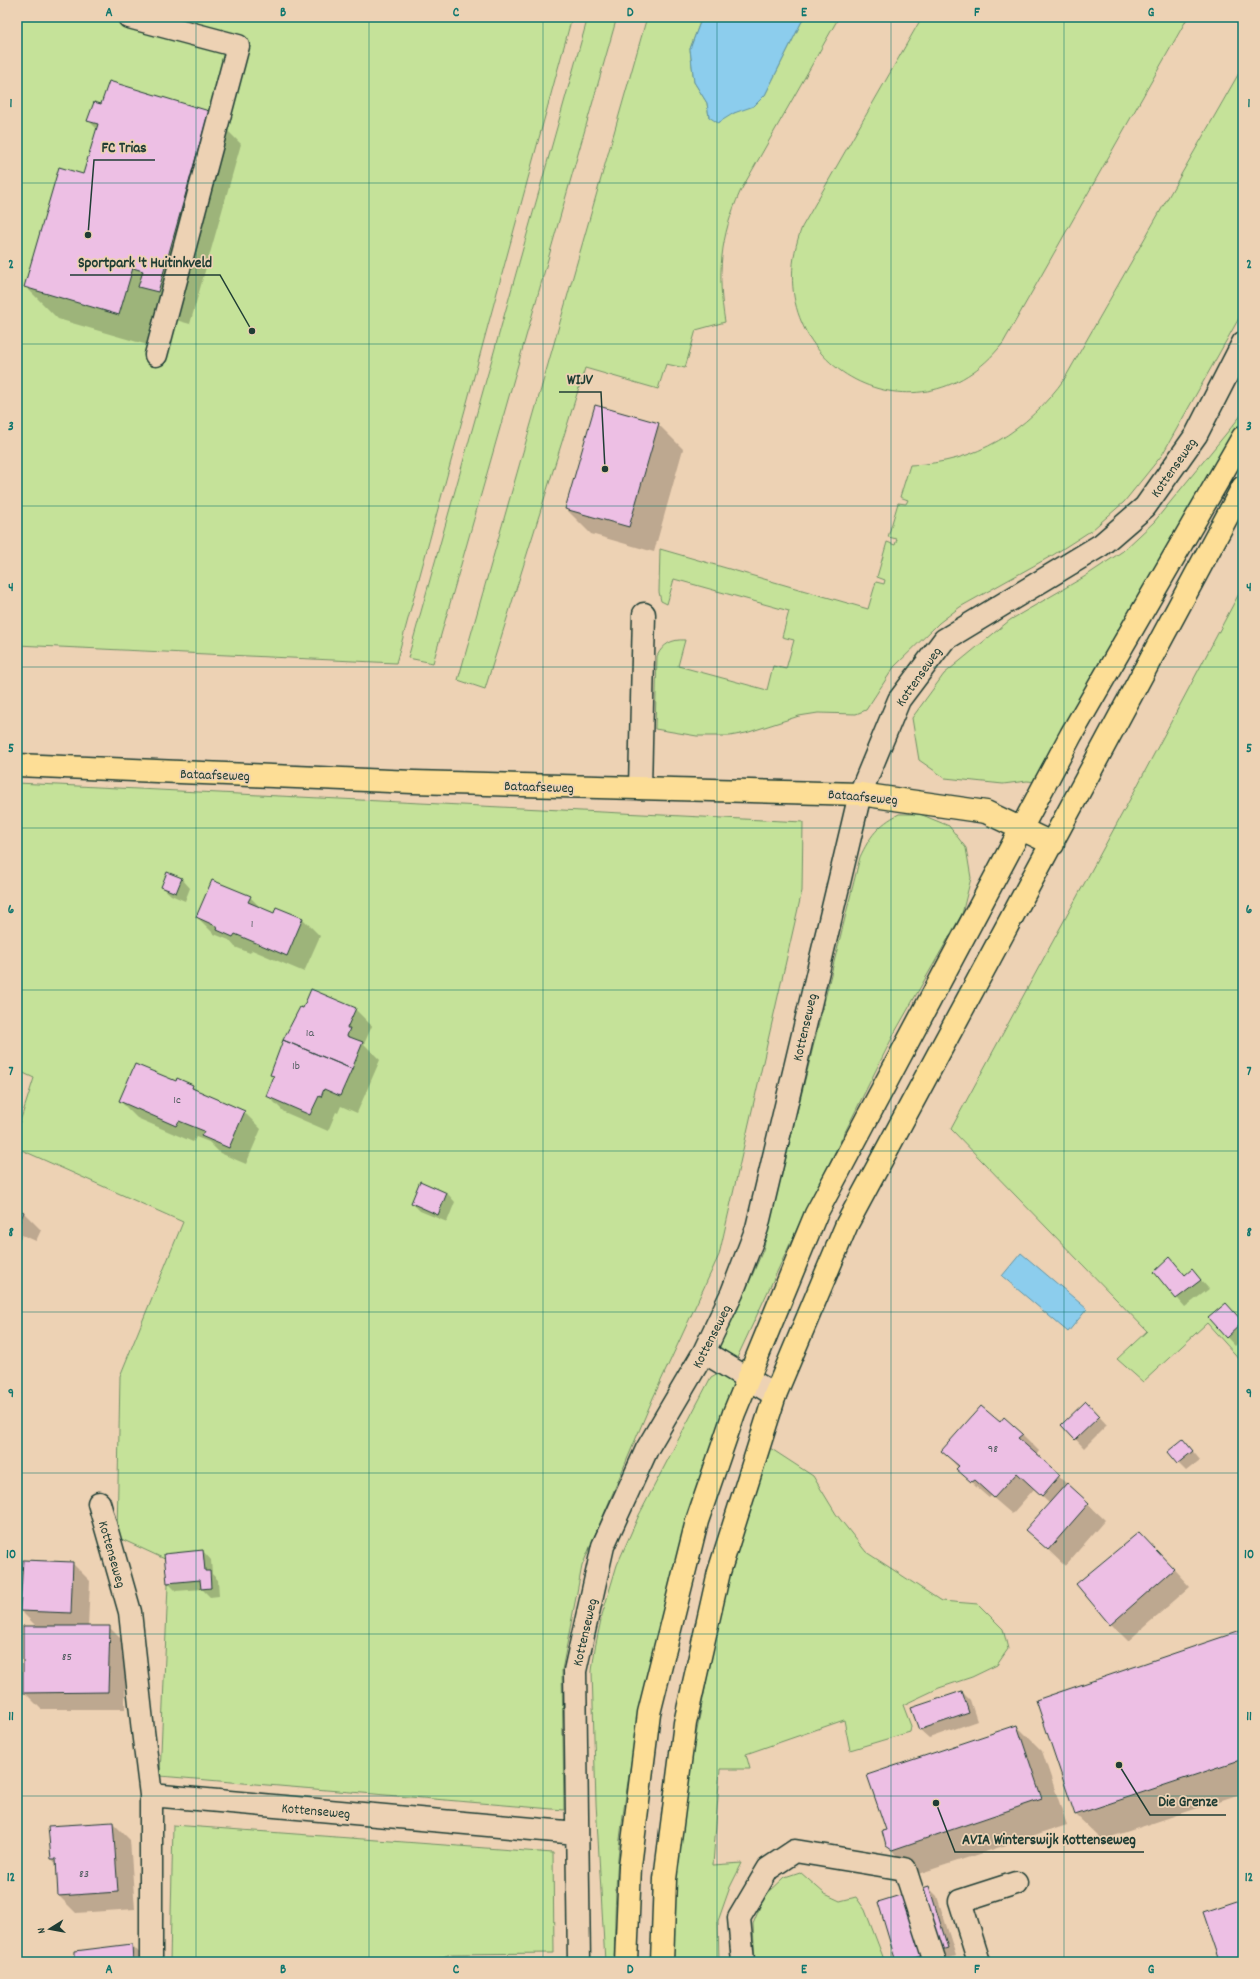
<svg xmlns="http://www.w3.org/2000/svg" width="1260" height="1979" viewBox="0 0 1260 1979" font-family="Dekko,sans-serif">
<style>
.green{fill:#c5e299;stroke:#729066}
.water{fill:#8ccded;stroke:#6093a3}
.shadow{fill:#0003}
.building{fill:#edbfe4;stroke:#1f3d34}
.lines{fill:none;stroke-linecap:round;stroke-linejoin:round}
.minor-casing{stroke:#1f3d34;stroke-width:25}
.major-casing{stroke:#1f3d34;stroke-width:25}
.minor{stroke:#edd2b4;stroke-width:22}
.major{stroke:#fdde96;stroke-width:22}
.grid{fill:none;stroke:#0f766e;stroke-width:1;stroke-opacity:0.55}
.labels{text-anchor:middle;stroke-width:3.5;stroke-linejoin:round;paint-order:stroke}
.number-label{font-size:12px;fill:#525e60}
.street-label{font-size:14px;fill:#1f3d34;stroke:#edd2b4}
.leader{fill:none;stroke:#1f3d34;stroke-width:1.5}
.callout-dot{fill:#1f3d34;stroke:#edd2b4;stroke-width:1.5}
.callout-label{font-size:15px;text-anchor:middle;font-weight:bold;fill:#1f3d34;stroke:#edd2b4;stroke-width:3.5;stroke-linejoin:round;paint-order:stroke}
.neatline{fill:none;stroke:#0f766e;stroke-width:1.5}
.grid-label{font-size:13px;text-anchor:middle;font-weight:bold;fill:#0f766e}
</style>
<rect width="100%" height="100%" fill="#edd2b4"/>
<filter id="ink" filterUnits="userSpaceOnUse"><feTurbulence type="fractalNoise" baseFrequency=".025" numOctaves="2"/><feDisplacementMap in="SourceGraphic" scale="8" xChannelSelector="R" yChannelSelector="G"/><feConvolveMatrix kernelMatrix="1 2 1 2 8 2 1 2 1" color-interpolation-filters="sRGB"/></filter>
<g filter="url(#ink)">
<path class="green" d="M17 17H572L396 663 17 645Z
M588 17H617L433 663 408 658Z
M647 17H702L690 49 694 82 707 103 709 117 734 113 765 95 804 17H839L740 192C720 237 717 274 725 322L696 330 685 368 666 364 658 389 585 368 485 689 458 680Z
M922 17H1188L1003 343C916 455 751 361 802 227Z
M1243 66V311L1162 455 1124 502 1092 530 1053 555 960 607 939 623 894 667 866 710 856 714 818 713 799 716 746 733 730 736H697L655 729 657 656C663 644 672 639 685 640L678 666 767 690 773 666 786 669 794 640 782 637 789 611 674 579 667 604 661 601 659 592 660 549 868 609 876 582 884 584 885 580 877 577 887 542 895 545 897 539 888 537 898 503 906 504 908 500 900 497 910 465C977 463 1027 431 1065 378Z
M1243 413V426L1145 593 1039 782 1027 781 1003 784 945 778 919 760 912 718 944 674 1010 620 1084 577 1123 551 1154 522Z
M1243 586V1363L1207 1323 1143 1382 1117 1359 1147 1331 951 1129 1135 790Z
M17 783 803 822 802 891 719 1255 653 1398 582 1566 562 1670 564 1810 160 1776 169 1561 117 1537 120 1376 183 1222 17 1148V1131L34 1078 17 1070Z
M899 814H920L949 826 966 848 971 878 962 914 895 1032 803 1216 736 1360 722 1355 717 1345 737 1311 763 1250 860 857C870 836 878 825 899 814Z
M718 1373 736 1383C683 1534 637 1688 619 1847 615 1885 615 1924 614 1962H605L596 1803 592 1671 595 1648 602 1615 617 1565 639 1515 711 1377Z
M770 1448 813 1476 836 1514 866 1552 941 1601 978 1604 1003 1629 1008 1649 997 1665 972 1677 939 1688 903 1705 911 1726 910 1732 850 1750 844 1720 746 1754 750 1769H720L713 1865 742 1863 730 1887 718 1921 719 1962H672L675 1878 685 1794 702 1704 722 1600Z
M173 1825 553 1853 554 1953 451 1954 428 1962H170Z
M800 1872 825 1894 840 1901 856 1897 865 1910 885 1962H755L753 1924 761 1904 768 1893 785 1877Z"/>
<path class="water" d="M702 17H804L765 95 754 106 734 113 718 123 709 117 707 103 694 82 690 49Z
M1021 1253 1087 1309 1068 1332 1002 1276Z"/>
<path class="shadow" d="M101 106 208 111 241 144 190 324 172 319 151 346 58 319 25 286 83 175 97 129 89 121Z
M658 424 683 449 654 552 591 534 566 509Z
M168 873 182 879 190 888 185 901 171 895 162 887Z
M250 897 263 910 274 914 277 908 303 919 320 936 304 972 252 950 250 953 235 947 229 940 214 934 197 917Z
M355 1009 372 1026 364 1044 380 1060 357 1113 341 1106 338 1113 336 1112 328 1131 284 1112 267 1095 274 1077 272 1074 279 1052 289 1029 291 1030Z
M177 1082 192 1086 199 1092 244 1112 261 1129 246 1164 220 1153 209 1142 196 1137 193 1142 137 1118 120 1101Z
M447 1193 455 1202 447 1222 420 1211 412 1203Z
M17 1211 24 1213 41 1230 36 1241 22 1235 17 1246Z
M1170 1258 1186 1276 1192 1270 1209 1289 1185 1307 1155 1272Z
M1234 1312 1243 1323V1339L1235 1346 1209 1318Z
M1086 1402 1107 1425 1084 1448 1062 1425Z
M1000 1424 1022 1434 1039 1451 1036 1455 1105 1520 1065 1566 1027 1530 1050 1504 1034 1489 1012 1514 991 1496 989 1498 975 1486 943 1451Z
M1191 1449 1200 1460 1186 1471 1178 1463Z
M1156 1550 1190 1587 1128 1641 1111 1624Z
M203 1551 211 1560 212 1574 218 1580 219 1596 210 1597 202 1589 176 1591 168 1583Z
M72 1563 90 1581 88 1627H109L126 1644 125 1709H41L24 1692 37 1627 21 1611Z
M1240 1632 1243 1635V1793L1102 1840 1076 1815 1038 1700Z
M962 1692 970 1700 977 1721 929 1738 920 1730Z
M1017 1726 1042 1751 1067 1825 918 1874 913 1871 887 1846V1830Z
M113 1823 130 1840 135 1909 76 1913 59 1896 57 1865 52 1859 49 1827Z
M929 1888 937 1896 956 1956 936 1962H897Z
M132 1945 148 1962H77Z"/>
<path class="building" d="M109 81 209 111 158 292 138 287 143 271 133 268 119 315 24 287 59 167 83 174 98 124 87 121 94 102 101 104Z
M595 405 659 423 629 527 565 509Z
M167 872 182 878 176 893 161 887Z
M212 880 251 896 248 902 274 913 276 907 303 918 287 956 235 934 233 937 217 930 218 927 196 917Z
M311 989 356 1008 347 1028H350L347 1036 363 1042 352 1069 283 1040 300 1007 303 1008Z
M283 1040 352 1069 340 1096 324 1089 321 1097 319 1096 310 1115 266 1096 274 1076 270 1075Z
M135 1064 176 1081 177 1078 193 1085 192 1088 245 1111 229 1148 201 1136 204 1131 179 1121 176 1126 119 1101Z
M420 1181 447 1193 438 1215 411 1203Z
M17 1209 24 1212 19 1224 17 1223Z
M1170 1257 1185 1275 1192 1269 1201 1280 1176 1299 1154 1272Z
M1226 1303 1243 1322 1226 1338 1208 1318Z
M1086 1401 1100 1416 1075 1440 1061 1425Z
M981 1406 1000 1422 1004 1417 1023 1434 1018 1438 1060 1475 1042 1496 1017 1473 994 1498 974 1480 971 1482 956 1469 959 1466 941 1451Z
M1183 1439 1193 1451 1177 1464 1167 1452Z
M1067 1483 1089 1503 1048 1550 1025 1530Z
M1139 1532 1174 1569 1110 1625 1076 1584Z
M203 1550 205 1571H210L211 1588 201 1589 200 1580 167 1583 164 1554Z
M23 1560 73 1562 71 1613 20 1611Z
M23 1626H110L108 1692 23 1693Z
M1240 1631 1243 1640V1759L1075 1815 1036 1700Z
M962 1691 969 1713 919 1730 911 1708Z
M1017 1725 1042 1799 892 1850 886 1846 882 1831 886 1830 867 1775Z
M113 1822 118 1892 58 1896 56 1859H51L48 1826Z
M929 1886 948 1948 902 1962H896L878 1902Z
M1243 1899V1962H1221L1204 1912Z
M132 1944 133 1962H75V1951Z"/>
<g class="lines">
<g class="minor-casing">
<path id="minor" d="M129 17 238 46 156 355
M640 788 644 614
M704 1352 775 1395
M99 1503 130 1612 143 1731 151 1795V1962
M151 1795 577 1833
M579 1962 575 1671 603 1546 647 1449 704 1352 732 1293 757 1228 860 794 899 700 944 640 1101 545 1145 507 1196 435 1243 343
M743 1962 739 1918 768 1869 795 1851 905 1869 935 1962
M979 1962 960 1901 1016 1883"/>
</g>
<g class="major-casing">
<path id="major" d="M17 765 413 782 860 794 986 812 1053 844
M626 1962 630 1866 649 1713 697 1521 734 1413 816 1214 1071 735 1243 437
M662 1962 665 1879 685 1723 719 1572 775 1395 847 1224 1243 487"/>
</g>
<use href="#minor" class="minor"/>
<use href="#major" class="major"/>
</g>
</g>
<path class="grid" d="M196 17V1962M369 17V1962M543 17V1962M717 17V1962M891 17V1962M1064 17V1962M17 183H1243M17 344H1243M17 506H1243M17 667H1243M17 828H1243M17 990H1243M17 1151H1243M17 1312H1243M17 1473H1243M17 1634H1243M17 1796H1243"/>
<g class="labels">
<g class="number-label">
<text x="252" y="927">1</text>
<text x="310" y="1036">1a</text>
<text x="296" y="1069">1b</text>
<text x="177" y="1103">1c</text>
<text x="993" y="1452">98</text>
<text x="67" y="1660">85</text>
<text x="84" y="1877">83</text>
</g>
<g class="street-label">
<text transform="translate(1173 467) rotate(-55)" y="5">Kottenseweg</text>
<text transform="translate(918 676) rotate(-55)" y="5">Kottenseweg</text>
<text transform="translate(215 774) rotate(2)" y="5">Bataafseweg</text>
<text transform="translate(539 786) rotate(2)" y="5">Bataafseweg</text>
<text transform="translate(863 796) rotate(5)" y="5">Bataafseweg</text>
<text transform="translate(804 1027) rotate(-77)" y="5">Kottenseweg</text>
<text transform="translate(711 1336) rotate(-63)" y="5">Kottenseweg</text>
<text transform="translate(113 1554) rotate(74)" y="5">Kottenseweg</text>
<text transform="translate(584 1632) rotate(-77)" y="5">Kottenseweg</text>
<text transform="translate(316 1810) rotate(5)" y="5">Kottenseweg</text>
</g>
</g>
<path class="leader" d="M88 235L94 160H155M252 331L220 275H70M605 469L601 392H559M1119 1765L1150 1815H1226M936 1803L955 1852H1144"/>
<g class="callout-dot">
<circle cx="88" cy="235" r="4"/>
<circle cx="252" cy="331" r="4"/>
<circle cx="605" cy="469" r="4"/>
<circle cx="1119" cy="1765" r="4"/>
<circle cx="936" cy="1803" r="4"/>
</g>
<g class="callout-label">
<text x="124" y="152">FC Trias</text>
<text x="145" y="267">Sportpark 't Huitinkveld</text>
<text x="580" y="384">WIJV</text>
<text x="1188" y="1806">Die Grenze</text>
<text x="1049" y="1844">AVIA Winterswijk Kottenseweg</text>
</g>
<rect width="1260" height="1979" fill="none" stroke="#edd2b4" stroke-width="44"/>
<g transform="translate(50 1929) rotate(259)" stroke="#edd2b4" stroke-width="3" paint-order="stroke">
<path d="M0-3L7 15L0 10L-7 15Z" fill="#1f3d34"/>
<text y="-6" font-size="11" font-weight="bold" text-anchor="middle" fill="#1f3d34">N</text>
</g>
<rect x="22" y="22" width="1216" height="1935" class="neatline"/>
<g class="grid-label">
<text x="109" y="16">A</text>
<text x="283" y="16">B</text>
<text x="456" y="16">C</text>
<text x="630" y="16">D</text>
<text x="804" y="16">E</text>
<text x="977" y="16">F</text>
<text x="1151" y="16">G</text>
<text x="11" y="107">1</text>
<text x="1249" y="107">1</text>
<text x="11" y="268">2</text>
<text x="1249" y="268">2</text>
<text x="11" y="430">3</text>
<text x="1249" y="430">3</text>
<text x="11" y="591">4</text>
<text x="1249" y="591">4</text>
<text x="11" y="752">5</text>
<text x="1249" y="752">5</text>
<text x="11" y="913">6</text>
<text x="1249" y="913">6</text>
<text x="11" y="1075">7</text>
<text x="1249" y="1075">7</text>
<text x="11" y="1236">8</text>
<text x="1249" y="1236">8</text>
<text x="11" y="1397">9</text>
<text x="1249" y="1397">9</text>
<text x="11" y="1558">10</text>
<text x="1249" y="1558">10</text>
<text x="11" y="1720">11</text>
<text x="1249" y="1720">11</text>
<text x="11" y="1881">12</text>
<text x="1249" y="1881">12</text>
<text x="109" y="1973">A</text>
<text x="283" y="1973">B</text>
<text x="456" y="1973">C</text>
<text x="630" y="1973">D</text>
<text x="804" y="1973">E</text>
<text x="977" y="1973">F</text>
<text x="1151" y="1973">G</text>
</g>
</svg>
